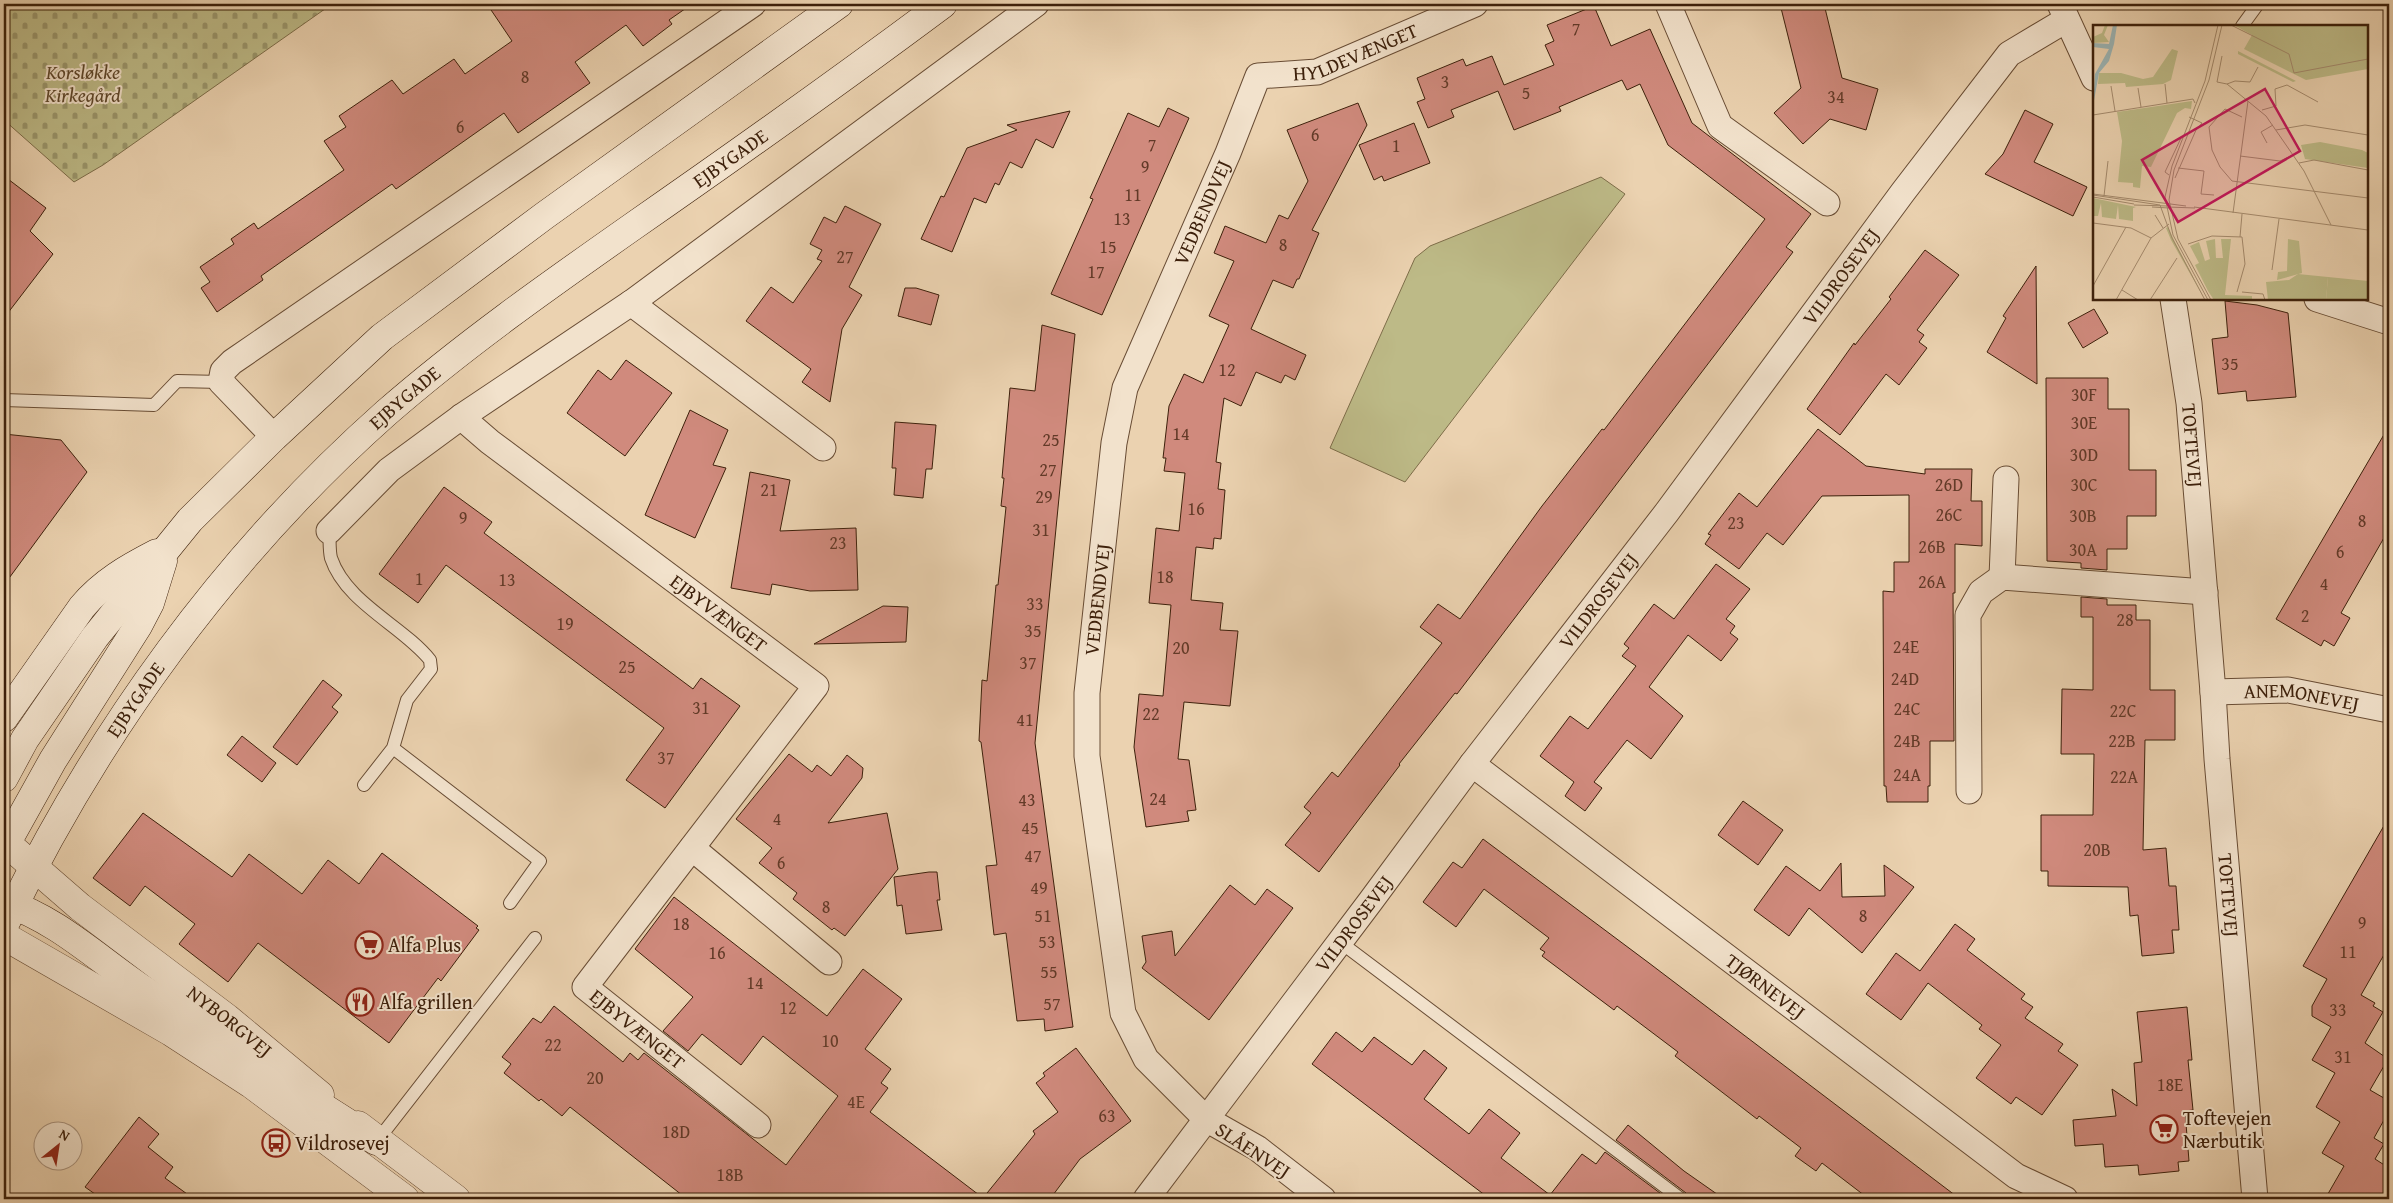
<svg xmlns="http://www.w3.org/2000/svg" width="2393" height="1203" viewBox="0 0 2393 1203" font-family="'Gentium Book Plus',serif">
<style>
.green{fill:#bdba87;stroke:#7d6d49}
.cemetery{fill:url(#cemetery-stones);stroke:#7d6d49}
.building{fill:#d08a7d;stroke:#3d200b}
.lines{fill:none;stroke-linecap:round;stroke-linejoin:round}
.service-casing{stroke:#684c34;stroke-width:14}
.minor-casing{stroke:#684c34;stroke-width:27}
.tertiary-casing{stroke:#684c34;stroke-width:29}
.secondary-casing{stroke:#3d200b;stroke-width:29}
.service{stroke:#f2e2cc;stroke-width:12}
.minor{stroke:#f2e2cc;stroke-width:25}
.tertiary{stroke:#f2e2cc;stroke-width:28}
.secondary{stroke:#f2e2cc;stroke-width:28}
.labels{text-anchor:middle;stroke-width:4;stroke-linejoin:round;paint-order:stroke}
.number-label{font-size:18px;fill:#623a28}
.street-label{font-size:20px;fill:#3d200b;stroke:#f2e2cc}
.park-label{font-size:20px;font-style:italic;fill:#5d462a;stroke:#f2e2cc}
.poi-label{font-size:20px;fill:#3d200b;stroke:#f2e2cc;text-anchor:start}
.inset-road{fill:none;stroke:#a58b6e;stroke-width:1}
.view{fill:#c2185b;fill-opacity:0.15;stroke:#c2185b;stroke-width:2.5}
.inset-edge{fill:none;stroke:#3d200b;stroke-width:2.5}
</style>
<defs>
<pattern id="cemetery-stones" width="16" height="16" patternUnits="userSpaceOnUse" patternTransform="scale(1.25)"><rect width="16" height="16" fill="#bdba87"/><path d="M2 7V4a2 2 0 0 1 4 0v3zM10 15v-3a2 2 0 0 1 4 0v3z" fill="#9b976d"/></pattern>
</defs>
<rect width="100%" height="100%" fill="#ebd2b0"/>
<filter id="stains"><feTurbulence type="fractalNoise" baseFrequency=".004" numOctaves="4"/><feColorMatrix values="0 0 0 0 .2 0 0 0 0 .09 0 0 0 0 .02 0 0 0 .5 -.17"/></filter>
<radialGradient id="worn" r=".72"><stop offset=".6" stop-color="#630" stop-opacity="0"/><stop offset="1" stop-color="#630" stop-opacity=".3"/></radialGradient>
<path class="green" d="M1601 177 1625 194 1405 482 1330 448 1415 258 1430 246Z"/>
<path class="cemetery" d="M4 4H332L103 165 74 182 4 120Z"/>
<path class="building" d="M487 4H692L669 20 672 24 643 46 626 25 575 62 590 83 518 133 504 113 396 189 392 184 261 276 263 280 217 312 201 288 210 282 200 267 234 244 231 239 254 223 258 229 344 170 324 141 346 127 339 116 392 80 403 94 454 59 465 74 512 41Z
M1780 4H1824L1842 78 1878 89 1866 130 1830 119 1803 144 1774 113 1801 88Z
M1594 6 1611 46 1650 29 1692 123 1811 214 1786 247 1793 252 1457 694 1455 693 1399 764 1400 765 1319 872 1285 845 1311 813 1304 807 1332 772 1338 777 1442 643 1420 627 1438 604 1460 619 1542 506 1602 429 1604 430 1765 219 1668 145 1640 84 1627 90 1622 80 1559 107 1561 111 1514 130 1498 91 1451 110 1454 117 1428 128 1417 102 1425 99 1417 78 1463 59 1466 66 1492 56 1504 85 1554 65 1545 45 1554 41 1547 25Z
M1358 103 1367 125 1312 230 1319 233 1299 279H1297L1293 288 1273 280 1251 329 1306 355 1295 380 1285 375 1281 383 1256 372 1241 406 1224 398 1216 462 1221 463 1218 489 1225 490 1221 539 1214 538 1213 549 1196 547 1191 600 1223 603 1220 630 1238 631 1230 706 1184 702 1178 759 1189 760 1196 810 1187 811 1189 821 1146 827 1134 747 1139 694 1163 696 1171 605 1149 603 1156 528 1179 531 1185 473 1164 471 1166 458H1163L1169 406 1184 374 1203 383 1229 325 1209 316 1234 261 1214 253 1225 226 1266 243 1279 215 1288 219 1308 181 1287 130Z
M1168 108 1189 118 1102 315 1051 294 1093 199 1090 198 1128 113 1159 127Z
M2025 110 2053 124 2034 162 2087 187 2073 216 1985 174 2003 154Z
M1070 111 1053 148 1036 139 1022 168 1010 162 999 185 995 183 986 203 974 198 952 252 921 239 941 196 944 197 967 148 1017 130 1007 125Z
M1414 123 1430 163 1384 181 1382 176 1374 180 1359 145Z
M4 176 46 208 30 231 53 254 4 318Z
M845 206 881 224 849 287 862 295 842 329 830 402 802 382 811 369 746 321 771 287 793 303 822 261 817 259 822 250 810 244 824 217 836 223Z
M1925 250 1959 275 1917 330 1924 335 1919 342 1927 348 1899 385 1886 374 1840 435 1807 409 1854 343 1855 345 1891 299 1889 297Z
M2036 266 2037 384 1987 352 2006 318 2003 316Z
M905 288H916L939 295 931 325 898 316Z
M2225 301 2257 305 2288 313 2296 397 2247 401 2246 391 2218 394 2212 339 2228 337Z
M2094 309 2108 333 2083 348 2068 323Z
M1042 325 1075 334 1035 743 1073 1027 1045 1031 1044 1019 1017 1021 1006 933 994 935 986 866 997 865 981 742 979 741 982 680 987 681 996 585H998L1006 507 1001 506 1004 478H1002L1010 388 1035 391Z
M626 360 672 393 625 456 567 413 598 370 611 380Z
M2046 378H2108V409H2129V470H2156V516H2127V549H2107V570L2081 568V563L2047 561Z
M690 410 728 430 713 465 726 468 695 538 645 515Z
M895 422 936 425 932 469H926L923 498 894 495 896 468H892Z
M2389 426V529L2341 613 2350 618 2334 646 2324 640 2321 646 2276 619Z
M1818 429 1866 466 1925 474V469H1972L1971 501H1982V546L1955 544V593H1953L1954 741H1930V786H1928V802H1887L1886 786H1884L1883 591 1894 592V562H1909V495L1822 496 1783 545 1767 533 1739 569 1705 544 1711 535 1708 534 1739 493 1757 507Z
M4 434 61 440 87 472 4 585Z
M750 472 790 480 780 531 856 528 858 590 810 591 772 584 770 595 731 588Z
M444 487 492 522 484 533 693 689 701 678 740 706 665 808 626 780 664 728 446 565 418 603 379 574Z
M1716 564 1750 589 1726 619 1735 626 1730 633 1738 639 1721 661 1688 635 1649 687 1683 716 1651 759 1627 740 1594 782 1602 788 1585 811 1565 796 1574 782 1540 756 1570 716 1588 729 1636 666 1622 656 1629 648 1624 644 1654 604 1674 619Z
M2081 597 2107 599V605H2136V620H2150V690H2175V740H2145L2143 850 2166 848 2169 886H2176L2179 930H2172L2174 953 2142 956 2138 915 2130 916 2128 887 2048 886V871H2041V815H2093L2094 754H2061L2062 689 2093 690V617H2081Z
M883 606 908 607 906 642 814 644Z
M323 680 342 695 332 707 338 712 297 765 273 747Z
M242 736 276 763 262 782 227 755Z
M789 754 812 772 817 765 831 776 847 755 863 768 862 778 828 823 887 813 898 869 845 936 834 928 832 930 793 899 797 893 759 863 772 848 736 819Z
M1743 801 1783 830 1758 865 1718 835Z
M143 813 232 877 249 854 302 894 328 860 359 884 382 853 478 926 476 928 479 930 441 981 438 978 389 1043 258 943 228 982 179 944 195 924 145 886 130 906 93 878Z
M2389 817V946L2361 995 2375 1003 2373 1006 2383 1012 2365 1043 2388 1059 2370 1090 2389 1101V1111L2374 1138 2384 1144 2375 1159 2389 1168V1199H2325L2344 1166 2322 1153 2340 1122 2316 1107 2335 1073 2312 1060 2331 1027 2312 1016V1006L2327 979 2303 966Z
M1483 839 1649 963 1960 1199H1869L1822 1163 1816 1171 1795 1156 1801 1148 1759 1116 1757 1119 1675 1056 1678 1052 1617 1006 1614 1010 1542 956 1545 952 1540 949 1549 938 1484 889 1456 927 1423 902 1453 862 1462 868Z
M1841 863 1842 897 1885 896 1884 865 1914 887 1862 953 1809 908 1789 936 1754 910 1786 866 1820 891Z
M929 872H937L940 900H937L942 930 906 934 902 905 897 906 894 877Z
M1230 885 1255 905 1267 889 1293 908 1209 1020 1142 968 1146 962 1142 936 1172 931 1175 956Z
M674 897 827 1016 863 969 902 999 865 1049 891 1069 881 1083 888 1088 870 1112 983 1198 1035 1134 1033 1131 1058 1112 1036 1083 1045 1076 1043 1073 1076 1048 1131 1121 1080 1159 1050 1199H687L570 1107 562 1116 541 1099 539 1101 504 1073 511 1064 502 1057 533 1018 541 1023 554 1006 623 1062 630 1053 638 1060 644 1053 786 1165 838 1096 763 1036 741 1065 702 1034 688 1051 663 1031 693 997 635 949Z
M1955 924 1975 939 1967 950 2025 994 2021 999 2033 1007 2025 1018 2063 1044 2058 1051 2078 1065 2042 1115 2016 1097 2011 1104 1976 1078 2001 1045 1979 1029 1982 1025 1928 983 1901 1020 1866 994 1896 953 1920 971Z
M2187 1007 2192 1060H2188L2193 1110 2185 1111 2189 1161 2178 1162 2179 1171 2139 1175 2138 1165 2105 1167 2103 1144 2075 1146 2073 1120 2116 1116 2112 1089 2137 1106 2134 1063 2142 1062 2137 1012Z
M1336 1032 1362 1052 1374 1037 1412 1065 1424 1050 1447 1068 1424 1099 1469 1134 1489 1109 1520 1133 1501 1158 1550 1195 1582 1154 1596 1164 1605 1152 1668 1199H1490L1312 1064Z
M139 1117 159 1134 148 1147 173 1167 165 1178 194 1199H102L85 1187Z
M1628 1125 1684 1171 1724 1199H1689L1686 1193 1616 1140Z"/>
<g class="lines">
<g class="service-casing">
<path id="service" d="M2242 26 2258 4
M4 400 154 405 177 381 221 382
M329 531C330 539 329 550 331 558 346 603 403 626 430 660L431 669 407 700 393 748
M364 785 393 748 540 861 510 903
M1340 942 1681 1199
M377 1141 535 938"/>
</g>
<g class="minor-casing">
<g id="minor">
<path d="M1668 4 1720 126 1827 203"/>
<path d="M2060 4 2094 78"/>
<path id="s1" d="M2173 299 2189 403 2213 692 2217 759 2255 1199"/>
<path d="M2317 299 2389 322"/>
<path d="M631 303 823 448"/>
<path id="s2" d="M461 417 490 442 816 686 585 987 758 1125"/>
<path d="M274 437 221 382 223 371 232 362 753 4"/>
<path d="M329 531 389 470 461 417 631 303 1036 4"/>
<path d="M2002 577 2006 479"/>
<path id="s3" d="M2213 692 2288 690 2389 710"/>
<path id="s4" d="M1472 764 2016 1176 2065 1199"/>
<path d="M1969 791 1968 615 1981 592 2002 577 2205 592"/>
<path d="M692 848 829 962"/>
<path id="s5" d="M1146 1199 1370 902 1472 764 1667 512 1903 192 2009 54 2066 20"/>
<path id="s6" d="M1323 1199 1257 1148 1206 1119 1146 1059 1123 1013 1087 756V693L1114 443 1125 388 1228 153 1258 76 1317 72 1475 4"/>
</g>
</g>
<g class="tertiary-casing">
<g id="tertiary">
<path id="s7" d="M4 841 80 907 227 1018 320 1095"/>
<path d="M4 936 171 1032 251 1084 405 1199"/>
<path d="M358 1125 456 1199"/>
</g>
</g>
<g class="secondary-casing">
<g id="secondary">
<path d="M4 718 82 607C103 582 128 568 157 553"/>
<path d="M4 778 25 739 95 637 190 520 274 437 382 337 544 216 839 4"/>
<path d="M4 848 53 760 138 626 150 603 163 561"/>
<path d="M4 902C57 919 99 960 144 990 220 1042 298 1091 376 1141"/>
<path id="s8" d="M4 926C97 733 226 555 386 413 464 345 548 286 632 227 737 154 841 80 943 4"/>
</g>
</g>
<use href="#service" class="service"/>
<use href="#minor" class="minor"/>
<use href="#tertiary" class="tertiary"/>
<use href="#secondary" class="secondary"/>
</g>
<defs>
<g id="supermarket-ring" transform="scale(1.4375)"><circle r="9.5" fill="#f2e2cc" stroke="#8f2418" stroke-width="1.5"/><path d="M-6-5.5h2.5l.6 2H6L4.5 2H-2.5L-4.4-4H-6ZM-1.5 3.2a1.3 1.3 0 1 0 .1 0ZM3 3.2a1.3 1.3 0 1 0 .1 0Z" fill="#8f2418"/></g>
<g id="restaurant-ring" transform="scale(1.4375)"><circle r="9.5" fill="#f2e2cc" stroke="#8f2418" stroke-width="1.5"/><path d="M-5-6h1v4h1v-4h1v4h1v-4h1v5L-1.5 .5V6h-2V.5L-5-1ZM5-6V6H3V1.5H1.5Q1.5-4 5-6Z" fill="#8f2418"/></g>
<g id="bus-ring" transform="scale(1.4375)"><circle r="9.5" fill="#f2e2cc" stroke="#8f2418" stroke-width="1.5"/><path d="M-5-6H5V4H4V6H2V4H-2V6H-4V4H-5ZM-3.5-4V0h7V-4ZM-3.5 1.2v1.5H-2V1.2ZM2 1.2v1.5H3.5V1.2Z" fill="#8f2418"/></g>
</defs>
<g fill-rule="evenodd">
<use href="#supermarket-ring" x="369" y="945"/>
<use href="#restaurant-ring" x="360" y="1002"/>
<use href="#supermarket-ring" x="2164" y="1129"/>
<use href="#bus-ring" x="276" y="1143"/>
</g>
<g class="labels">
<g class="number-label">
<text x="1576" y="35">7</text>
<text x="525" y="83">8</text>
<text x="1445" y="88">3</text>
<text x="1526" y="99">5</text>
<text x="1836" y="103">34</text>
<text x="460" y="133">6</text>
<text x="1315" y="141">6</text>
<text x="1152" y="151">7</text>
<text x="1396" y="152">1</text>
<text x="1145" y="173">9</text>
<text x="1133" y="201">11</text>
<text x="1122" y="225">13</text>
<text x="1283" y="251">8</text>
<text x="1108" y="253">15</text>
<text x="845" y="263">27</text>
<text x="1096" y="278">17</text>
<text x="2230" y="370">35</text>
<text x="1227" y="376">12</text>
<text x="2084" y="401">30F</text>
<text x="2084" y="429">30E</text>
<text x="1181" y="440">14</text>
<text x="1051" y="446">25</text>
<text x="2084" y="461">30D</text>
<text x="1048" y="476">27</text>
<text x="1949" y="491">26D</text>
<text x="2084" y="491">30C</text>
<text x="769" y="496">21</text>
<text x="1044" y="503">29</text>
<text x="1196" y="515">16</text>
<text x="1949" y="521">26C</text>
<text x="2083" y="522">30B</text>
<text x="463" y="524">9</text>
<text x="2362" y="527">8</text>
<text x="1736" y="529">23</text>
<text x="1041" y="536">31</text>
<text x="838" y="549">23</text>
<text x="1932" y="553">26B</text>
<text x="2083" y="556">30A</text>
<text x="2340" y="558">6</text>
<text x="1165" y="583">18</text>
<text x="419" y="585">1</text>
<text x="507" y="586">13</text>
<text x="1932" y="588">26A</text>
<text x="2324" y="590">4</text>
<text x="1035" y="610">33</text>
<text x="2305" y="622">2</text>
<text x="2125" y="626">28</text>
<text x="565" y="630">19</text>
<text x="1033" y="637">35</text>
<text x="1906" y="653">24E</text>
<text x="1181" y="654">20</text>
<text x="1028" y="669">37</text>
<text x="627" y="673">25</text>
<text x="1905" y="685">24D</text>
<text x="701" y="714">31</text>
<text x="1907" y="715">24C</text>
<text x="2123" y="717">22C</text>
<text x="1151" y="720">22</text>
<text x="1025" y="726">41</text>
<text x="1907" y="747">24B</text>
<text x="2122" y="747">22B</text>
<text x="666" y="764">37</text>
<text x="1907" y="781">24A</text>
<text x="2124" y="783">22A</text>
<text x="1158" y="805">24</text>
<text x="1027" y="806">43</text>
<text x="777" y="825">4</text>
<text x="1030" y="834">45</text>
<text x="2097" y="856">20B</text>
<text x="1033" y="862">47</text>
<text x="781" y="869">6</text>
<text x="1039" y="894">49</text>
<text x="826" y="913">8</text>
<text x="1043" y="922">51</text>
<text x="1863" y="922">8</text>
<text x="2362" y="929">9</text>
<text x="681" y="930">18</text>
<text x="1047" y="948">53</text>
<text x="2348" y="958">11</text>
<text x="717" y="959">16</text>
<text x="1049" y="978">55</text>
<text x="755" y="989">14</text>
<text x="1052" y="1010">57</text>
<text x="788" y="1014">12</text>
<text x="2338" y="1016">33</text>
<text x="830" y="1047">10</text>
<text x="553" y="1051">22</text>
<text x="2343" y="1063">31</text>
<text x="595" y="1084">20</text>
<text x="2170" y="1091">18E</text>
<text x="856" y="1108">4E</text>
<text x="1107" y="1122">63</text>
<text x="676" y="1138">18D</text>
<text x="730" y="1181">18B</text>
</g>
<g class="street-label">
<text dy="7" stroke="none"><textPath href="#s6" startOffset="1349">HYLDEVÆNGET</textPath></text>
<text dy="7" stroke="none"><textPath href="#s8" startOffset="1072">EJBYGADE</textPath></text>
<text dy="7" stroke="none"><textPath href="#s6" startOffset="1100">VEDBENDVEJ</textPath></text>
<text dy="7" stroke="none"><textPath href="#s5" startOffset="1155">VILDROSEVEJ</textPath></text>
<text dy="7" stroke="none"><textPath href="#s8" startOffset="668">EJBYGADE</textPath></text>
<text dy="7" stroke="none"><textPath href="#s1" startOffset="148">TOFTEVEJ</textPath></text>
<text dy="7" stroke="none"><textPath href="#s6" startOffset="695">VEDBENDVEJ</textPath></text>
<text dy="7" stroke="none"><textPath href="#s5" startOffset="750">VILDROSEVEJ</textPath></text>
<text dy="7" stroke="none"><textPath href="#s2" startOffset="324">EJBYVÆNGET</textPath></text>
<text dy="7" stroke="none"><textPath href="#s3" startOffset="89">ANEMONEVEJ</textPath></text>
<text dy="7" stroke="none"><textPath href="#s8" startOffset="262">EJBYGADE</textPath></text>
<text dy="7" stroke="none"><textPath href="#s1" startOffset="599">TOFTEVEJ</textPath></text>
<text dy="7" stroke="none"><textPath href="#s5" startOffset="345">VILDROSEVEJ</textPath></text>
<text dy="7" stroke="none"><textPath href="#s4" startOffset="368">TJØRNEVEJ</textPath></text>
<text dy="7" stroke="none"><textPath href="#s7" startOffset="289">NYBORGVEJ</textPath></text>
<text dy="7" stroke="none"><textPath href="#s2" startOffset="892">EJBYVÆNGET</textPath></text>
<text transform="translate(1253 1150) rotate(33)" y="7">SLÅENVEJ</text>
</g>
<g class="park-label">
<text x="83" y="79">Korsløkke<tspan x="83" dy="23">Kirkegård</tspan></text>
</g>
<g class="poi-label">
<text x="388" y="952">Alfa Plus</text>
<text x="379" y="1009">Alfa grillen</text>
<text x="2183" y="1125">Toftevejen<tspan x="2183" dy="23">Nærbutik</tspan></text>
<text x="295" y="1150">Vildrosevej</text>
</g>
</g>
<g transform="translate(2093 25)">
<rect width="275" height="275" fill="#ebd2b0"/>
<path d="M227 117 269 125 275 128V143L212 134 208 120ZM0 173 43 182 40 183V196L26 194 25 180 23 194 9 192 8 178 5 191H0ZM75 202 81 215 112 275 78 215 73 203ZM122 214 123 233H130L128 214H138L132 270 159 271V275H121L115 266 102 240 106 238 97 221 106 217 112 236 117 234 113 216ZM195 214 206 216 209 248 184 255 185 247 194 246Z" fill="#bdba87"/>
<path d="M12 0H15L11 10 16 17 0 18V12L9 8ZM79 24 85 26 78 55 70 59 33 62 32 58 5 59 6 48H28L50 54 60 52ZM145 26 203 56 200 57 145 29ZM235 252 275 256V275H233Z" fill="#bdba87"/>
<path d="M99 76 98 84 92 83 84 88 58 142 49 141 47 163 40 162V158L25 157 29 116 24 87Z" fill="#bdba87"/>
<path d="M141 0H275V44L213 55 151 24 159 10ZM205 249 235 252 233 275H175L173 257 196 255Z" fill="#bdba87"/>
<path d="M20 0H24L21 19 16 36 6 48 0 81 2 49 16 24 0 22V18L16 19Z" fill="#9cb5b5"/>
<path class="inset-road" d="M138 0 196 29 201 48 275 34M129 31 124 57 134 59 173 91 211 146 238 200M72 59 74 78M134 59 142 56 157 57 165 42M18 61 22 86M45 63 48 82M169 85 183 81 182 64 194 60 225 77M0 90 100 74 102 78M149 92 132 84 116 102 119 125 127 142 139 156 275 173M183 105 212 100 275 110M174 118 168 107 180 100M147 131 187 136 200 130M206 138 221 135 275 145M85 143 111 146 108 169 121 170M76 150 72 147 88 113M82 153 103 105 109 98 96 92M0 169 93 181M0 170 67 180 79 213 112 275M11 171 15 136M0 172 41 179M41 180 74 181M59 182 76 183M75 182 102 183M101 182 275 205M140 188 155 76M62 190 70 203M0 198 38 203 58 213M147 212 149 189M95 219 119 211 149 212 152 239 144 267M179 245 186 194M0 261 33 202M29 265 45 275M149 267 170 269 172 275M23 275 58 213 76 199M57 275 84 233M115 275 80 210 72 172 79 141 112 56 125 0M118 275 85 214 76 175 81 145 116 55 129 0"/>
<path class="view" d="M172 64 207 126 85 197 49 135Z"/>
<rect width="275" height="275" class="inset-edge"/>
</g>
<rect width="2393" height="1203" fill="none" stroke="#ebd2b0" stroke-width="20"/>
<rect x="5" y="5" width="2383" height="1193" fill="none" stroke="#3d200b" stroke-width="2.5"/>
<rect x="10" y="10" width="2373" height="1183" fill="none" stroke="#3d200b"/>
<g transform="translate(58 1146) rotate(30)"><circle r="24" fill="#f2e2cc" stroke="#aa947f"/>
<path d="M0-4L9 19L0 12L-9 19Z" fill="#8f2418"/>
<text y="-8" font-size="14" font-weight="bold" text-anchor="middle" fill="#3d200b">N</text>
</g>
<rect width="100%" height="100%" filter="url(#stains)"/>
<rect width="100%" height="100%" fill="url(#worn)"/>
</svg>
